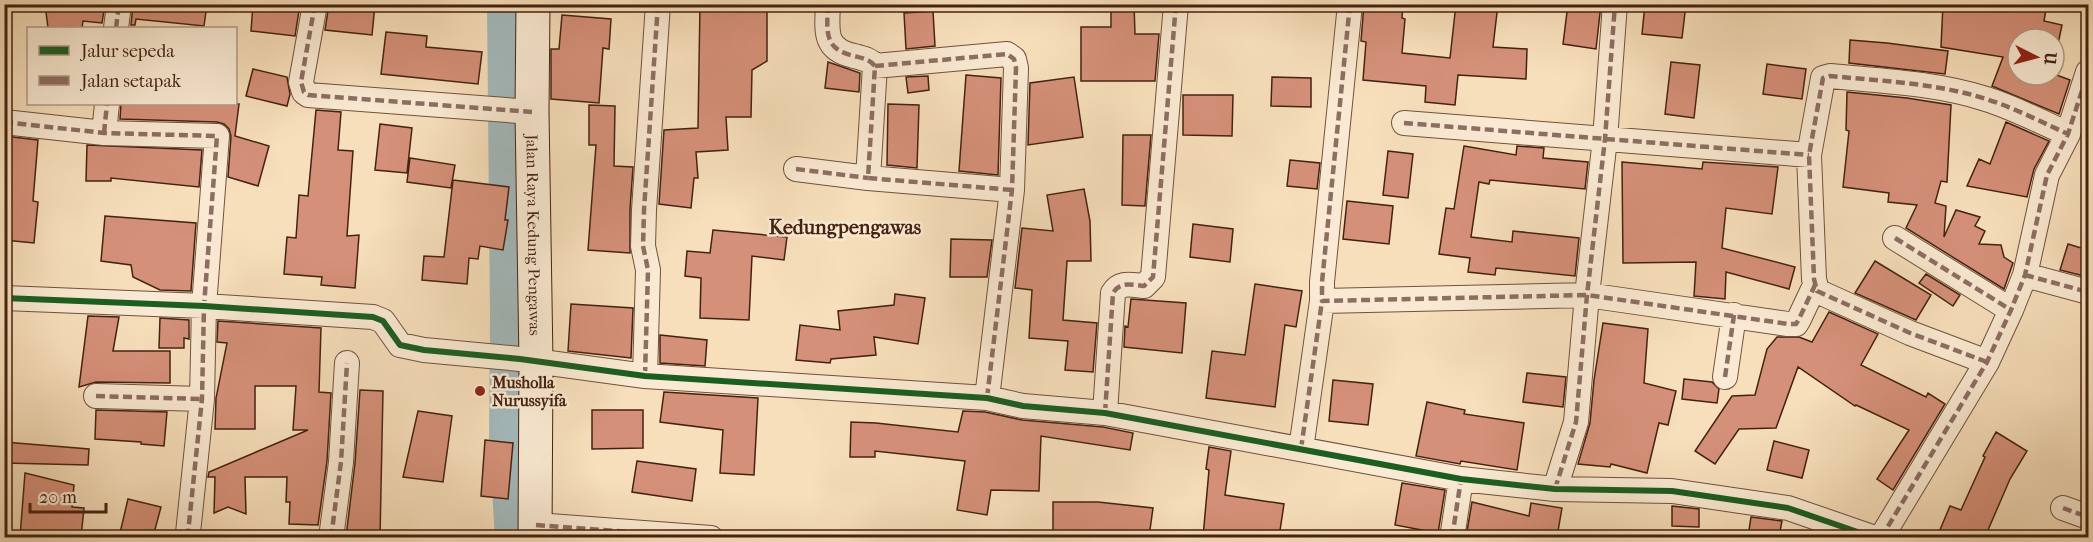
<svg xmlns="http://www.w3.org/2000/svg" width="2093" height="542" viewBox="0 0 2093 542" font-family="'IM FELL French Canon',serif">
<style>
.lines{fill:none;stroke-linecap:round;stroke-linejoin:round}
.river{stroke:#a3b9bc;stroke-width:46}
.building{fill:#d59079;stroke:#421;stroke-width:1.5}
.street-casing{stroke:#71513c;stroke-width:26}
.secondary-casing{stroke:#421;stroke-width:35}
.street{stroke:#faead3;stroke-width:24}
.secondary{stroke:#faead3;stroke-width:33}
.quiet{stroke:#8d6e63;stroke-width:4.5;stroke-dasharray:9 4.5;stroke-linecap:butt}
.cycleway-casing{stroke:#faead3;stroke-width:10}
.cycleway{stroke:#1b5e20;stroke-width:6}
.poi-dot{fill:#8f2418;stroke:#faead3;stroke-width:2}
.labels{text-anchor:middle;stroke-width:5;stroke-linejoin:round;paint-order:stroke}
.street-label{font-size:16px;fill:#421;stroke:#faead3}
.poi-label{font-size:16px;font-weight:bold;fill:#421;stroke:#faead3;text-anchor:start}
.quarter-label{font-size:20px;font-weight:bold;fill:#421;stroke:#faead3}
</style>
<rect width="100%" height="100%" fill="#f7dfbb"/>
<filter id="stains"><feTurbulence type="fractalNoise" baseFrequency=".00333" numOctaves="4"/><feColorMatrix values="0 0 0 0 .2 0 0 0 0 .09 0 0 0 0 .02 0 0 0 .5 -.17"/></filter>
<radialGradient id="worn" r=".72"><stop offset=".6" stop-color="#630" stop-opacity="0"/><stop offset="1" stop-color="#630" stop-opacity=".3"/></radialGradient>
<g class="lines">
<path class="river" d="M510 4 513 315 512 440 518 538"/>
</g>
<path class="building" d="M45 4H105L102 23 83 21 82 28H48Z
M133 4H207L204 26 136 19 135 25H131Z
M253 4H300L295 36 251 31Z
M329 4H375L372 35 325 30Z
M700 4H767V61L752 70 751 117H726L728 150 696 152 698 178H694L691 208 659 204 664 130 698 128Z
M1111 4H1134L1135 34H1159L1155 81H1081V27H1111Z
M1364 4H1403L1402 18 1405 19 1402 53 1450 58 1456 4H1498L1493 47 1527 49 1526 79 1458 75 1455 105 1425 102 1426 86 1363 80 1366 42 1361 41Z
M1568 4H1601L1596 49 1563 44Z
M1645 4H1686L1682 38 1642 34Z
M1943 4H2047L2044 21 2062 25 2054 63V39H2018V75L2054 74 2070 80 2059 114 1992 86 2003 57 1941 47Z
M933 11 935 46 906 49 904 13Z
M562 15 611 19 609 49 603 48 599 103 551 99V49H559Z
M386 32 427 36 426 47 482 52 478 84 381 74Z
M1850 40 1887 43 1948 51 1945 74 1849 63Z
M828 62 860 73 859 92 825 88Z
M1671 62 1700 65 1694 118 1665 114Z
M1767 64 1806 69 1802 99 1763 94Z
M253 69 287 77 290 94 287 106 246 96Z
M966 75 1001 78 998 175 959 171Z
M928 76 929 90 908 93 906 77Z
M1074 77 1083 137 1028 145 1030 83Z
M1272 77 1311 78V107L1271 106Z
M1847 92 1907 98 1951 105 1947 182 1941 181 1935 203 1946 206 1944 237 1956 210 1980 217 1975 226 1985 231 1979 244 2001 245 2004 257 2013 263 2004 289 1906 228 1917 205 1888 202 1889 193 1843 187 1849 131 1846 130Z
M1183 95H1233L1232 136 1183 135Z
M121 104H239L235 136 269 146 258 186 228 177 231 136 229 129 224 124 217 122 120 119Z
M888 104 919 105 917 168 887 165Z
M589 105 615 106 614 166 633 167 630 209V253L588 250 596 145H589Z
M316 110 341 112 338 150 353 151 347 236 359 235 355 288 321 285 322 277 284 274 287 237 296 238 299 195 308 196Z
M2006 122 2049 141 2034 169 2027 197 1967 186 1979 159 1990 164Z
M380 124 412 128 407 173 375 170Z
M1123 135H1151L1145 206 1122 205Z
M4 136 38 140 33 201 38 202 34 243 4 240Z
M87 145 202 150 199 187 111 178V181H86Z
M1464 146 1516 155 1517 146 1544 148 1543 158 1588 162 1585 189 1490 180 1489 184 1479 182 1471 237 1512 242 1513 231 1579 238 1575 276 1496 268 1495 275 1468 272 1470 258 1439 254 1446 208 1454 209Z
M1388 151 1413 154 1408 198 1383 195Z
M410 158 455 165 451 188 407 182Z
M1290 160 1320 163 1317 189 1287 186Z
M1622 162 1702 169 1703 162 1778 167 1772 214 1726 208 1722 248 1795 267 1789 289 1726 272 1725 299 1694 296 1696 262 1623 263Z
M453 180 509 187 505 220H508L503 250 480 246 478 259 469 258 467 284 422 280 424 256 444 257Z
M1084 189 1090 221 1091 261H1067L1063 320 1097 323 1093 372 1065 370 1068 341 1029 338 1032 290 1015 288 1022 228 1053 231 1047 195Z
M1347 201 1393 206 1389 244 1343 239Z
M105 216 196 223 191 291 160 290 133 277 131 265 101 261Z
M1193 224 1233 229 1230 262 1190 257Z
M713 230 787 237 784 260 752 256 749 320 700 318 701 278 685 276 687 251 710 253Z
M951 239 992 240 987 277H950Z
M2068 244 2088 250V277L2060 270Z
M1875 261 1931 295 1916 320 1855 293Z
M1926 274 1960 295 1953 306 1919 283Z
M1255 284 1302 291 1296 327 1285 325 1275 407 1206 398 1212 351 1245 355Z
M895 294 925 298 918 344 874 337 876 355 831 359 830 363 796 360 800 325 840 330 838 311 894 305Z
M1131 299 1186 303 1182 353 1124 347 1125 326 1128 327Z
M571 304 633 308 631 358 568 351Z
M1829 312 1878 334 1861 365 1926 397 1928 393 1945 404 1893 490 1877 479 1909 430 1856 405 1855 406 1798 367 1776 428 1739 429 1715 464 1695 451 1732 396 1755 395 1767 349 1777 337H1799L1812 342Z
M88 316 119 317 113 351H170V383L96 382 79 387Z
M160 318 189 320V339L184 338V348H159Z
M218 321 321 328 319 392 331 393 327 461 318 525 289 524 290 502H286L287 477H245L246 514 228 507 214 513 215 477H208L209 472 308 430H293L296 386H255V429H215L216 398 227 343 217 342Z
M1603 323 1648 329 1644 383 1676 391 1668 425 1659 423 1647 473 1611 464 1610 467 1578 464 1590 423 1594 380Z
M660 335 707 340 705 366 660 363Z
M1527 373 1566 377 1563 407 1523 402Z
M1684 379 1712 382 1719 389 1717 403 1682 399Z
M1333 380 1373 384 1368 425 1329 421Z
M360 390 383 391 380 537H346L355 463Z
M664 392 758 398 754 475 720 473 723 430 660 422Z
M1427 402 1465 410 1464 414 1524 423 1517 470 1461 461 1460 464 1416 456Z
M96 410 167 412 164 446 141 444V442L95 439Z
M592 410H643V448L592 449Z
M418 411 452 416 443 482 403 477Z
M963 411 985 412 1022 420 1103 427 1133 433 1130 450 1041 436 1039 491 991 490 987 515 957 510 965 461 875 451V457H850L851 422 876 423 958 432Z
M1996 432 2027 451 2010 479 1985 537H1937L1950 506 1961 510 1985 457 1983 456Z
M485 440 513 443 508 499 481 496Z
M1774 441 1809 450 1802 478 1767 470Z
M4 442 89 449 88 465 4 463Z
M1209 447 1231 451 1225 495 1284 504 1279 537H1203L1209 470 1206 469Z
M637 461 696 469 692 501 632 492Z
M25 473 74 485 72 507 84 508 81 537H20Z
M1402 483 1445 490 1438 533 1395 525Z
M128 499 161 507 153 537H119Z
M1053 502H1098L1153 508 1149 537H1125L1126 531 1053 532Z
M1472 502 1529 516 1531 503 1562 508 1557 537H1466Z
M1672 506 1699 509V527L1672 526Z
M1751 517 1782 521 1779 537H1748Z"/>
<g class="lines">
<g class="street-casing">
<path id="street" d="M315 4 301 82 304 92 308 95 532 112
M828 4C827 31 823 49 854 56 862 58 869 59 875 66L868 178 1012 190
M1350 4 1322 282V301L1587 295 1788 324H1796L1799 319 1815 285
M116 28 119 4
M875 66 1007 54 1014 59 1016 68 1012 190 987 398
M4 122 104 133 217 136 204 306 202 399 188 533
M1404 123 1809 155
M104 133 107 104
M796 169 868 178
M1895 238 2011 310
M2025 275 2088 292
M4 298 204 306 373 317 383 321 400 345 424 350 520 359 645 376 987 398 1023 406 1105 413 1461 479 1555 489 1672 491 1788 508 1875 538
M1987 362 1910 333 1817 291 1814 279 1809 155 1823 78 1830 76C1882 81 1936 83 1986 99 2015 108 2041 122 2068 134
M645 376 648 270 643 246 644 210 658 4
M1725 377 1734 315
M96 396 202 399
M1105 413 1113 293C1120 281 1132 285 1144 286L1153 277 1176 4
M1301 449 1322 301
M1555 489 1576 422 1587 295 1605 139 1615 4
M2063 508 2088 517
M536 525 711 538
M331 538 341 462 347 363
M1452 538 1461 479
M1881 538 1987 362 2011 310 2025 275 2047 175 2068 134 2088 72"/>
</g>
<g class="secondary-casing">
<g id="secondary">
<path id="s1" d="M533 4 532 112 536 361 535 538"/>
</g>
</g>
<use href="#street" class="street"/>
<use href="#secondary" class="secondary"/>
<path class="quiet" d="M315 4 301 82 304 92 308 95 532 112
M828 4C827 31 823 49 854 56 862 58 869 59 875 66L868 178 1012 190
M1350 4 1322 282V301L1587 295 1788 324H1796L1799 319 1815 285
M116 28 119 4
M875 66 1007 54 1014 59 1016 68 1012 190 987 398
M4 122 104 133 217 136 204 306 202 399 188 533
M1404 123 1809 155
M104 133 107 104
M796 169 868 178
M1895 238 2011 310
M2025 275 2088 292
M1987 362 1910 333 1817 291 1814 279 1809 155 1823 78 1830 76C1882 81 1936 83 1986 99 2015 108 2041 122 2068 134
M645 376 648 270 643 246 644 210 658 4
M1725 377 1734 315
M96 396 202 399
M1105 413 1113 293C1120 281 1132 285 1144 286L1153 277 1176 4
M1301 449 1322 301
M1555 489 1576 422 1587 295 1605 139 1615 4
M2063 508 2088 517
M536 525 711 538
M331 538 341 462 347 363
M1452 538 1461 479
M1881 538 1987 362 2011 310 2025 275 2047 175 2068 134 2088 72"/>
<g class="cycleway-casing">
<path id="cycleway" d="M4 298 204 306 373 317 383 321 400 345 424 350 520 359 645 376 987 398 1023 406 1105 413 1461 479 1555 489 1672 491 1788 508 1875 538"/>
</g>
<use href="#cycleway" class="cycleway"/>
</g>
<circle class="poi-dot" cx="480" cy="391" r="6"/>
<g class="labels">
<g class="street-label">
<text dy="6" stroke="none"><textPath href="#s1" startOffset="231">Jalan Raya Kedung Pengawas</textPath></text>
</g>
<g class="poi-label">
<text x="492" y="388">Musholla<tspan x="492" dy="18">Nurussyifa</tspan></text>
</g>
<g class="quarter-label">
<text x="845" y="234">Kedungpengawas</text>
</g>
</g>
<rect width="2093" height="542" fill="none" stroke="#f7dfbb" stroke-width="24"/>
<rect x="6" y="6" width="2081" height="530" fill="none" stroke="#421" stroke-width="3"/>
<rect x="12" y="12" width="2069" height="518" fill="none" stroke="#421" stroke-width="1.5"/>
<rect x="27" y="27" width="210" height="78" fill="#faead3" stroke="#b19a85" stroke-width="1.5"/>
<rect x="39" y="46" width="30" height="9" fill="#1b5e20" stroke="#b19a85" stroke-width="1.5"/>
<text x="81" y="57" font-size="18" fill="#442211">Jalur sepeda</text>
<rect x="39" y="76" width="30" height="9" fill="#8d6e63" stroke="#b19a85" stroke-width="1.5"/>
<text x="81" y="87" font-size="18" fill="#442211">Jalan setapak</text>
<g transform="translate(2036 57) rotate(96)"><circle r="28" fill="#faead3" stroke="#b19a85" stroke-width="1.5"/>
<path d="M0-4.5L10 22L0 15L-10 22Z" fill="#8f2418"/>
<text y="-9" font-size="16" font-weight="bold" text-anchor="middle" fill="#442211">U</text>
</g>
<path d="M30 503v9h76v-9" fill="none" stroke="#442211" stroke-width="3"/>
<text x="39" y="503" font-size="18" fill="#442211" stroke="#faead3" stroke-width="4.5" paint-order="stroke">20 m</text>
<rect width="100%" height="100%" filter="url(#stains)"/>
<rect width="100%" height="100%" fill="url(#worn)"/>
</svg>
